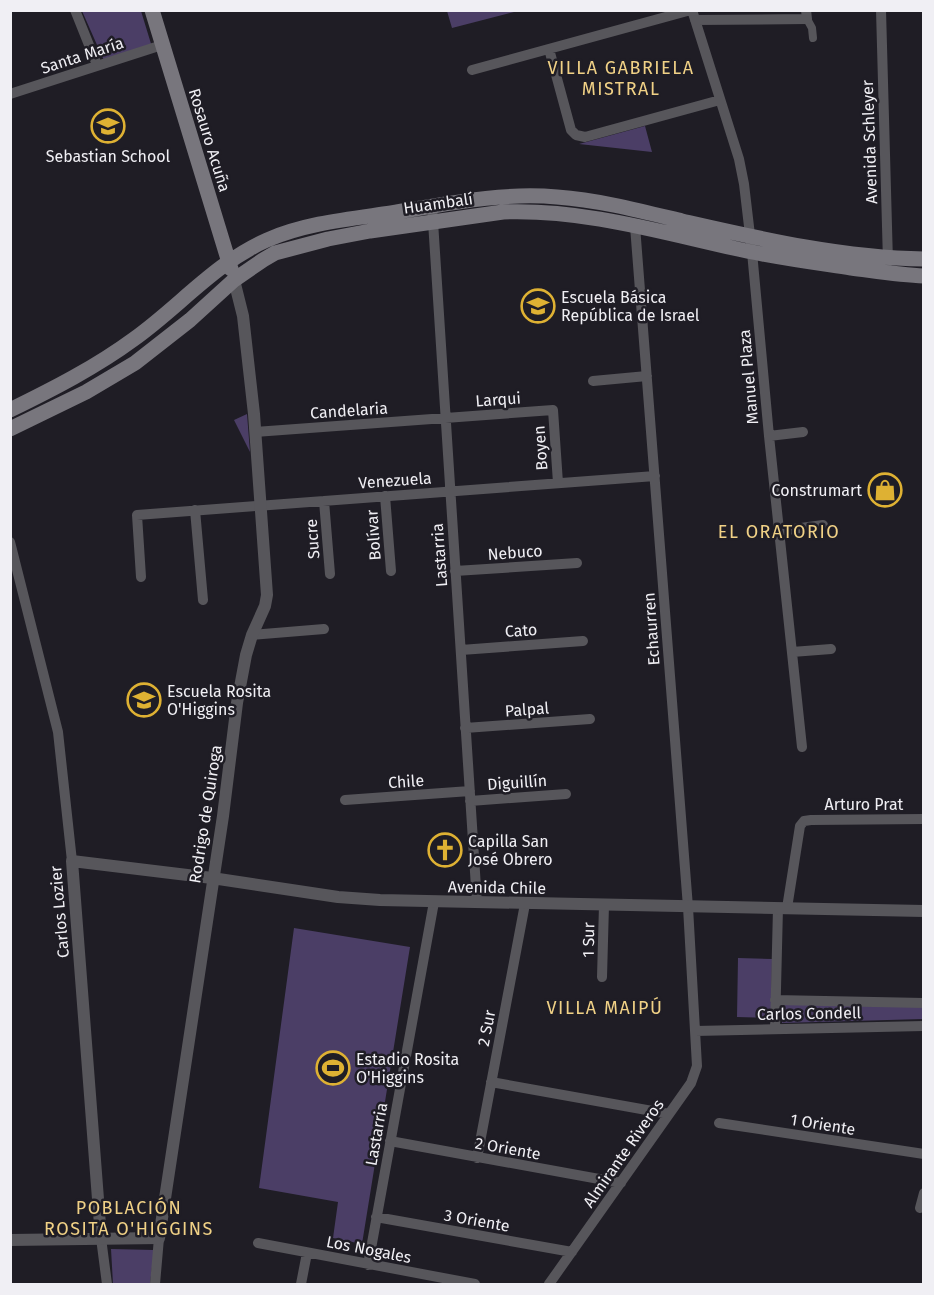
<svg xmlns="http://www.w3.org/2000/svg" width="934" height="1295" viewBox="0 0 934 1295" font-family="'Fira Sans',sans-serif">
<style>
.green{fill:#4b3e66}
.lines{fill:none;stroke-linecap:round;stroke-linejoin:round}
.pedestrian{stroke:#57565b;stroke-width:8}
.minor{stroke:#57565b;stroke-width:10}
.tertiary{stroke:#57565b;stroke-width:12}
.secondary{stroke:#78767d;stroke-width:15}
.labels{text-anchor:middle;stroke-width:5;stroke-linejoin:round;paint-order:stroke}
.street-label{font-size:16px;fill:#f0eff4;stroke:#1f1d25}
.poi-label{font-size:16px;fill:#f0eff4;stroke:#1f1d25;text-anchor:start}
.neighbourhood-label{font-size:18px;letter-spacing:1.5px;fill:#f0d186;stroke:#1f1d25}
</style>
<rect width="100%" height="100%" fill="#1f1d25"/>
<path class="green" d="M82 11H141L152 47 105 63Z
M447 11V10L518 11 452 28Z
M645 126 652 152 579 144Z
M247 414 250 452 234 420Z
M294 928 410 947 362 1244 333 1238 338 1202 259 1188Z
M738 958 772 959 771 1018 737 1017Z
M782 1005H923V1019L782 1023Z
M111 1249 154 1250 150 1284H113Z"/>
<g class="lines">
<path class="pedestrian" d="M807 19 812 28 813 38"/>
<path class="minor" d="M75 10 97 65
M692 10 739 159 744 184 752 252 769 436 802 747
M881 10 888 262
M695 20 807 19 806 10
M549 49 571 130 576 135 585 137 720 100
M472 70 691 10
M10 94 162 45
M432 206 477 903
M593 381 647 376
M255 432 553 410 558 483
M769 436 803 432
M385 496 391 571
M324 501 330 574
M195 510 203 600
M779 531 823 525
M10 542 58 732 72 861
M455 571 577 563
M141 577 137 515 655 476
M252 635 324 629
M461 650 583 641
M792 652 831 649
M465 728 590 719
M345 800 470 791
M470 801 566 794
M787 908 800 826 804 821 811 820 924 819
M602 977 604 905
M775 1000 924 1003
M775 1029 778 908
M695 1031 924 1026
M491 1082 669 1114
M719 1123 924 1154
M390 1141 621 1183
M477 1158 525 904
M920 1208 924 1193
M376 1217 572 1252
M101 1238 107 1284
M258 1243 475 1284
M368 1265 434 902
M155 1284 159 1238
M301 1284 307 1253
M549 1284 691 1083 697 1066 688 907 635 226"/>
<path class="tertiary" d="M101 1238 72 861 212 878 338 897 380 900 924 911
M10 1240 159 1238 223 816 237 703 246 655 252 635 265 606 267 595 254 414 243 316 234 280"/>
<path class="secondary" d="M152 10 231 269
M10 410C53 389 96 367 134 339 179 307 215 263 267 240 306 223 350 219 391 213 446 204 502 192 557 197 599 200 641 211 682 221 761 239 842 258 924 259
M10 429 86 392 135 363 190 320 234 280 263 260 275 253 328 239 370 231 503 212C582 209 657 231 733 248 772 257 811 262 851 268 875 271 899 275 924 276"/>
</g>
<defs>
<g id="school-ring" transform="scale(1.725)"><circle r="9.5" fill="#1f1d25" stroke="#deb133" stroke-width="1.5"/><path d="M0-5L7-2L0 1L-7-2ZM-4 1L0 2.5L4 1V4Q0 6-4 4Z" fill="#deb133"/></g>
<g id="shop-ring" transform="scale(1.725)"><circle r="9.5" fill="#1f1d25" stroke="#deb133" stroke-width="1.5"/><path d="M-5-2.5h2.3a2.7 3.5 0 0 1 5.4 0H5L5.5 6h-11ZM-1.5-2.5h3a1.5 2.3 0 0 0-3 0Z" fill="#deb133"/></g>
<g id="church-ring" transform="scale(1.725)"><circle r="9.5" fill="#1f1d25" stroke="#deb133" stroke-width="1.5"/><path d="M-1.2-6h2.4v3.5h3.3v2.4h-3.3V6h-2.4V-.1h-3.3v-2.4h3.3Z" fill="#deb133"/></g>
<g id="stadium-ring" transform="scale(1.725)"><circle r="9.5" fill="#1f1d25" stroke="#deb133" stroke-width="1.5"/><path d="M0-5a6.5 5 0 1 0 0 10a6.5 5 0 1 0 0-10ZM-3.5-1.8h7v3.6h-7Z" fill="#deb133"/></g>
</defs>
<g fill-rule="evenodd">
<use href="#school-ring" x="108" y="126"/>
<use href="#school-ring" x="538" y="306"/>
<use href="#shop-ring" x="885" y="490"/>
<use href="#school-ring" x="144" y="700"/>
<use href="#church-ring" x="445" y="850"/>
<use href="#stadium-ring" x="333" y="1068"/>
</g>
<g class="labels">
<g class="street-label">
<text transform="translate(82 55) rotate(-18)" y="6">Santa María</text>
<text transform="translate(210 140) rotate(73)" y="6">Rosauro Acuña</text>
<text transform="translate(869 142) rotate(-92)" y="6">Avenida Schleyer</text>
<text transform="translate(438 203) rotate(-8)" y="6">Huambalí</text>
<text transform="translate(748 377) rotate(-95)" y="6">Manuel Plaza</text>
<text transform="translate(498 399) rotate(-4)" y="6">Larqui</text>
<text transform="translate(349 410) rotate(-4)" y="6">Candelaria</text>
<text transform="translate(540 448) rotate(-94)" y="6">Boyen</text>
<text transform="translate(395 480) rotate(-4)" y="6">Venezuela</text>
<text transform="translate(373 535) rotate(-94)" y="6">Bolívar</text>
<text transform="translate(312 539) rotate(-94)" y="6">Sucre</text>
<text transform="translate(515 552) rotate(-4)" y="6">Nebuco</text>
<text transform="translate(439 555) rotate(-94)" y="6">Lastarria</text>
<text transform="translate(651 629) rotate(-94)" y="6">Echaurren</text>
<text transform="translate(521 630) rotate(-4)" y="6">Cato</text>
<text transform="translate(527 709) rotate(-4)" y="6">Palpal</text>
<text transform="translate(406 781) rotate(-4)" y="6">Chile</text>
<text transform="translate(517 782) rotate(-4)" y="6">Diguillín</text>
<text x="864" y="810">Arturo Prat</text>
<text transform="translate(205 814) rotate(-81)" y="6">Rodrigo de Quiroga</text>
<text transform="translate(497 887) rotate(1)" y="6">Avenida Chile</text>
<text transform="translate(59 912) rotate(-95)" y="6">Carlos Lozier</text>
<text transform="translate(588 940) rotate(-89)" y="6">1 Sur</text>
<text transform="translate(809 1013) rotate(-1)" y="6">Carlos Condell</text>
<text transform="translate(486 1028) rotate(-79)" y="6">2 Sur</text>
<text transform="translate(823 1124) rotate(9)" y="6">1 Oriente</text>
<text transform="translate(376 1134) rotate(-80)" y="6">Lastarria</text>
<text transform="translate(508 1148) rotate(10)" y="6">2 Oriente</text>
<text transform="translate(623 1153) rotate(-55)" y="6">Almirante Riveros</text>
<text transform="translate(477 1220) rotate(10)" y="6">3 Oriente</text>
<text transform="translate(369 1249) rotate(11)" y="6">Los Nogales</text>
</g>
<g class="poi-label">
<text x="108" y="162" text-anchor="middle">Sebastian School</text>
<text x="561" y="303">Escuela Básica<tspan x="561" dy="18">República de Israel</tspan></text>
<text x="862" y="496" text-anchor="end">Construmart</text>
<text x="167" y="697">Escuela Rosita<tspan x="167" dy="18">O'Higgins</tspan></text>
<text x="468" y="847">Capilla San<tspan x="468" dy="18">José Obrero</tspan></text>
<text x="356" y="1065">Estadio Rosita<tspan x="356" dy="18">O'Higgins</tspan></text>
</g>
<g class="neighbourhood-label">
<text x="621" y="74">VILLA GABRIELA<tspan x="621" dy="21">MISTRAL</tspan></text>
<text x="779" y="538">EL ORATORIO</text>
<text x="605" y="1014">VILLA MAIPÚ</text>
<text x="129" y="1214">POBLACIÓN<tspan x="129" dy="21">ROSITA O'HIGGINS</tspan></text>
</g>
</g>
<rect width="934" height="1295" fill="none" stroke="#f0eff4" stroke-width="24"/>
</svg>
